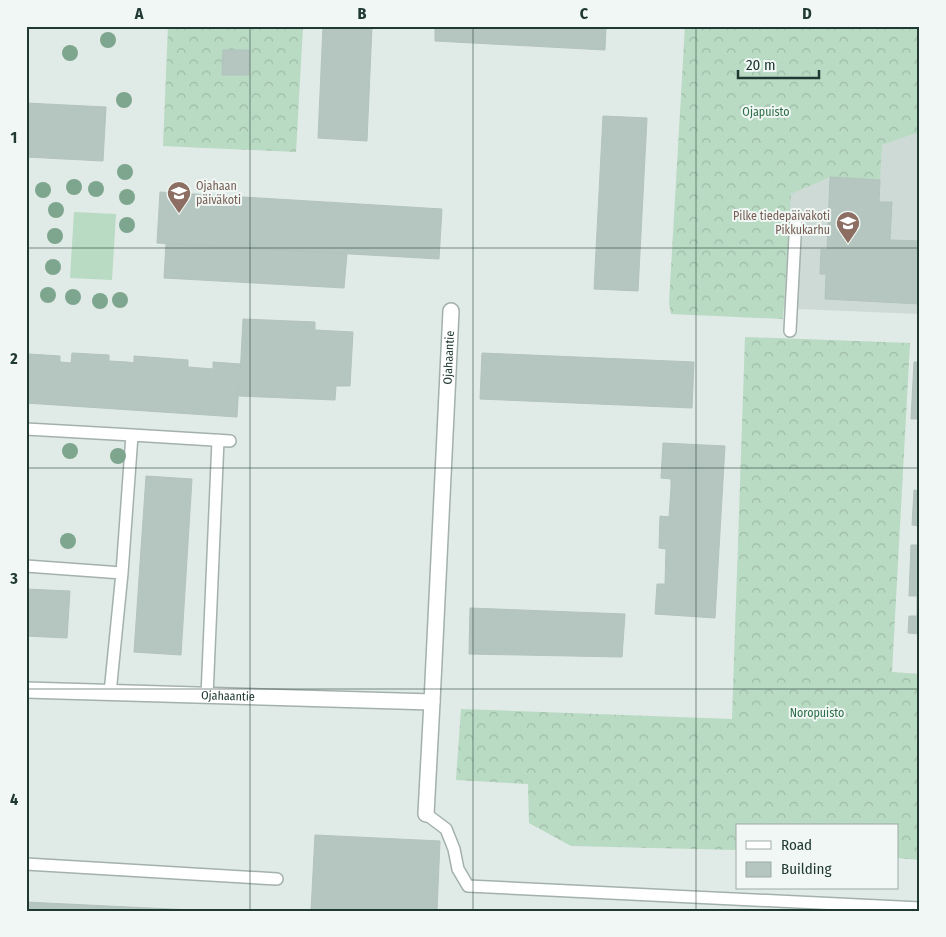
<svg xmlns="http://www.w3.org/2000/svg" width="946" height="937" viewBox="0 0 946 937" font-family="'Fira Sans Condensed',sans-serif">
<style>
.built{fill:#cedad5}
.forest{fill:url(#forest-crowns)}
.pitch{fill:#b9dac3}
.building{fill:#b5c5bf;stroke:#b3c3bd}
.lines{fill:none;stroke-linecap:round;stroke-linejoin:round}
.lane-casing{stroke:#a3b1ad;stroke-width:14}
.street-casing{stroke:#a3b1ad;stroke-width:18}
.lane{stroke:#fff;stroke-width:11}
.street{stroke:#fff;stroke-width:15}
.tree{fill:#7ea68f}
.grid{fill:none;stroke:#213933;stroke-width:1;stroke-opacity:0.55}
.labels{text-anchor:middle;stroke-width:4;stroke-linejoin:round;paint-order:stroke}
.park-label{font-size:12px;fill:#2e6e48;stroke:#f0f7f4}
.education-label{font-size:12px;fill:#785e54;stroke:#f0f7f4;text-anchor:start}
.street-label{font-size:12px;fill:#213933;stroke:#f0f7f4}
.neatline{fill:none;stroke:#213933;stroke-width:2}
.grid-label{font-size:16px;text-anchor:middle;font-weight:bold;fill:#213933}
</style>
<defs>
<pattern id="forest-crowns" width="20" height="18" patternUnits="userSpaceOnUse" patternTransform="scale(1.25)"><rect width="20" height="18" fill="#b9dac3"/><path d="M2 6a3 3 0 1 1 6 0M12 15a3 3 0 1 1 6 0" fill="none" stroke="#9fbca8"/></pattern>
</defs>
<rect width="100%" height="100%" fill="#e0eae6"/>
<path class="built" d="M920 132V314L773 308 778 180 882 145Z"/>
<path class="forest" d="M168 26H303L296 152 163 146Z
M685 26H920V132L882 145 880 180 830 177 791 194 783 319 671 314 669 303Z
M745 337 910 343 892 672 920 674V860L897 858V826H737V850L571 846 529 823 528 784 456 780 461 709 732 719Z"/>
<path class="pitch" d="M74 212 116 214 112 280 70 278Z"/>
<path class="building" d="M323 26H372L367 141 318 138Z
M435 26H606L605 50 435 41Z
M223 50H249V75H222Z
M26 103 106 107 103 161 26 157Z
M603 116 647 118 638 291 594 289Z
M830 177 880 180 879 202H892L890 240 920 241V304L825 299 826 274H820L821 249 827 250Z
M160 192 442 209 439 259 157 243Z
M166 243 347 254 344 288 164 278Z
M243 319 315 322V330L353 332 350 386H336L335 400 239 396Z
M72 353 109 355V361L127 362 134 363V356L188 360V367L213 369V362L240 364 237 417 26 403 29 354 60 356V362L71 363Z
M482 353 694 362 692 408 480 399Z
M914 362H920V419H911Z
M663 443 725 446 715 618 655 614 657 584H665L666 549 659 548 660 516 669 517 671 488V479L661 478Z
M146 476 192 479 181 655 134 652Z
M914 490 920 491V526L912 525Z
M911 545H920V634L908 633 909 616H917V596H909Z
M26 589 70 591 67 638 26 636Z
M470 608 625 614 622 657 469 654Z
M315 835 440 841 437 911H311Z
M26 902 211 911H26Z"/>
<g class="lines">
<g class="lane-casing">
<path id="lane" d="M790 331 796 218
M26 429 132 435
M26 566 122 573 132 435 230 441
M110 693 122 573
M207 696 218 440
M426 814 446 829 454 849 458 869 468 886 920 908
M26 864 277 879"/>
</g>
<g class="street-casing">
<g id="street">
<path id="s1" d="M26 690 432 702 451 311"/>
<path d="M426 814 432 702"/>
</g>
</g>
<use href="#lane" class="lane"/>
<use href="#street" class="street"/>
</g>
<g class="tree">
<circle cx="108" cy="40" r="8"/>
<circle cx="70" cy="53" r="8"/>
<circle cx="124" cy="100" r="8"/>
<circle cx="125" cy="172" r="8"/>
<circle cx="74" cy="187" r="8"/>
<circle cx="96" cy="189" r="8"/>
<circle cx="43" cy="190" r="8"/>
<circle cx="127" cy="197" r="8"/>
<circle cx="56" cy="210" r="8"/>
<circle cx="127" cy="225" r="8"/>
<circle cx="55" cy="236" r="8"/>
<circle cx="53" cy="267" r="8"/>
<circle cx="48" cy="295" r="8"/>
<circle cx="73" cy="297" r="8"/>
<circle cx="120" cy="300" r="8"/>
<circle cx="100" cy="301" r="8"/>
<circle cx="70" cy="451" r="8"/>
<circle cx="118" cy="456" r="8"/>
<circle cx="68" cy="541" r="8"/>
</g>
<path class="grid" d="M250 26V911M473 26V911M696 26V911M26 248H920M26 468H920M26 689H920"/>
<defs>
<g id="school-pin" transform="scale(1.25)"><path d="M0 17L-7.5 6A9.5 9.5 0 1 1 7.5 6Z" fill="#8d6e63" stroke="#f0f7f4"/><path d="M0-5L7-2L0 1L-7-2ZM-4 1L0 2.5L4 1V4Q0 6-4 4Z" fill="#fff"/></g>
</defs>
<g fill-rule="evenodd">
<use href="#school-pin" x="179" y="193"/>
<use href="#school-pin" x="848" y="223"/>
</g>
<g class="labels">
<g class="park-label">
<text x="766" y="116">Ojapuisto</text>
<text x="817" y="717">Noropuisto</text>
</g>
<g class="education-label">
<text x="196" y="190">Ojahaan<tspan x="196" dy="14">päiväkoti</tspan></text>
<text x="830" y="220" text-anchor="end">Pilke tiedepäiväkoti<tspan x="830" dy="14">Pikkukarhu</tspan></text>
</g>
<g class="street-label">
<text dy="4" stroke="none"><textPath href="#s1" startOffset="751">Ojahaantie</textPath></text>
<text dy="4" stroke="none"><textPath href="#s1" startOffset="202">Ojahaantie</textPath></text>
</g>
</g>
<rect width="946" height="937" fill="none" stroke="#f0f7f4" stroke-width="55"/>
<rect x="736" y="824" width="162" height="65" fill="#f0f7f4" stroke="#9daba7"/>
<rect x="746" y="841" width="25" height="8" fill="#ffffff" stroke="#9daba7"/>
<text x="781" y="850" font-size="15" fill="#213933">Road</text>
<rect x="746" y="862" width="25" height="15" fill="#b5c5bf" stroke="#9daba7"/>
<text x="781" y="874" font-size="15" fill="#213933">Building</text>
<path d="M738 70v8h81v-8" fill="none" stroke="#213933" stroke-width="2.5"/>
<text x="746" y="70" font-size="15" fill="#213933" stroke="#f0f7f4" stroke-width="4" paint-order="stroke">20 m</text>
<rect x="28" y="28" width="890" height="882" class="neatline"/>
<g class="grid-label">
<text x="139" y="19">A</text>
<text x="362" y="19">B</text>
<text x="584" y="19">C</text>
<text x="807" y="19">D</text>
<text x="14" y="143">1</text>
<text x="14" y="364">2</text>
<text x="14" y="584">3</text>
<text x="14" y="805">4</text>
</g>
</svg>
